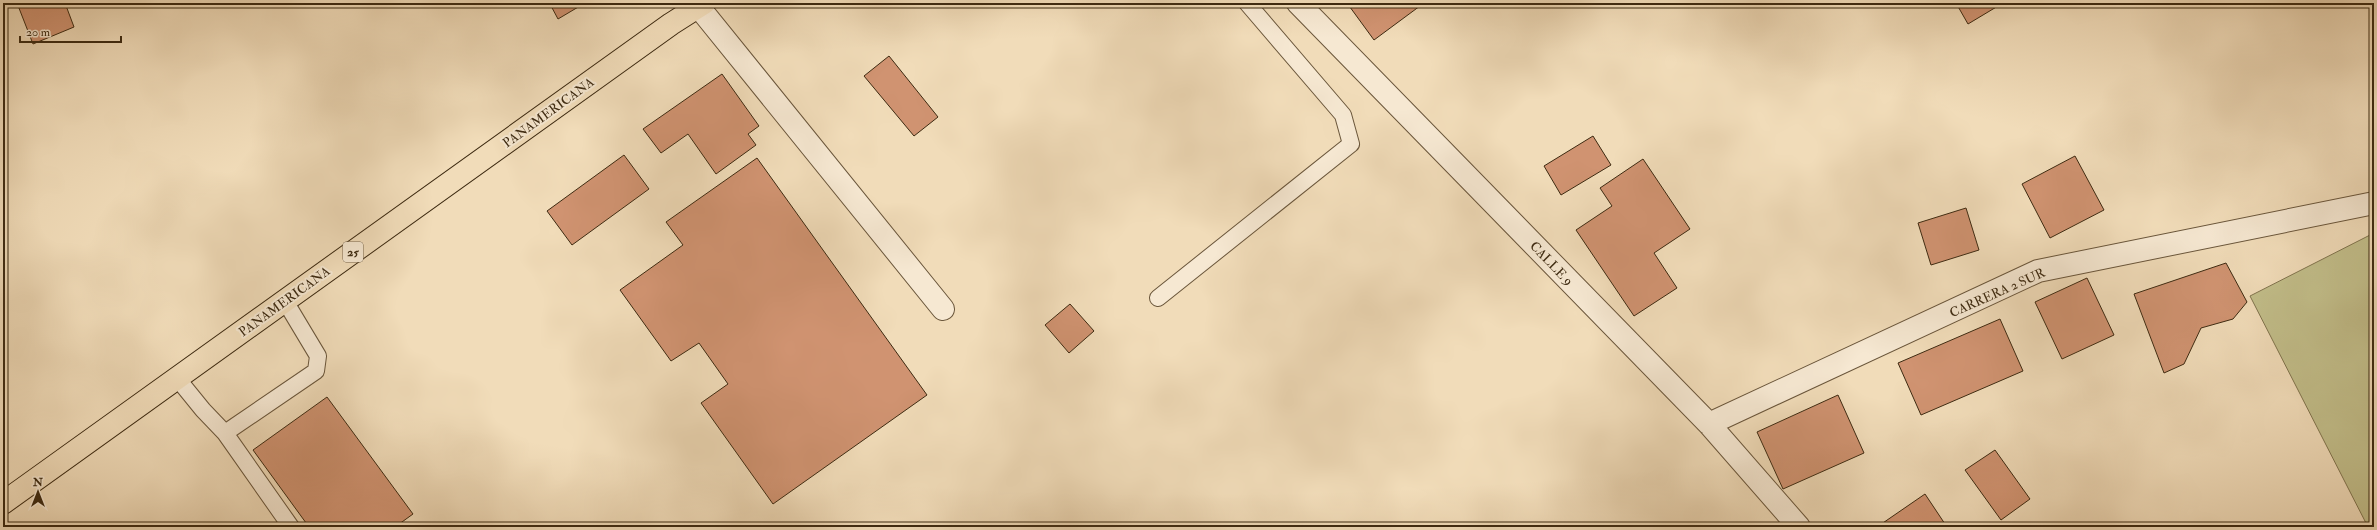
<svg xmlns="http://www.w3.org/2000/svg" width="2377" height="530" viewBox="0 0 2377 530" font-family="'IM FELL Double Pica',serif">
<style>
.green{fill:#c2be8a;stroke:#80744e}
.building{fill:#d09371;stroke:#3d2a11}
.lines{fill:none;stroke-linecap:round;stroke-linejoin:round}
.lane-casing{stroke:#6a563b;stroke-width:18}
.street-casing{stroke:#6a563b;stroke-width:24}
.primary-casing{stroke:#3d2a11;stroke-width:24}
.lane{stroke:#f6e8d2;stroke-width:16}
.street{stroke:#f6e8d2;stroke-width:22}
.primary{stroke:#f1dcb9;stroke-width:22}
.labels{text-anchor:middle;stroke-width:4;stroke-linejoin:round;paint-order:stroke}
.shield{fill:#f6e8d2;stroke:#74634b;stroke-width:1}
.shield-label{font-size:12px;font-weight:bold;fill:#3d2a11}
.street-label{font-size:13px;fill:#3d2a11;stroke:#f6e8d2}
</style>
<rect width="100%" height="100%" fill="#f1dcb9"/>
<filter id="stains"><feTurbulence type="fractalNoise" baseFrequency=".005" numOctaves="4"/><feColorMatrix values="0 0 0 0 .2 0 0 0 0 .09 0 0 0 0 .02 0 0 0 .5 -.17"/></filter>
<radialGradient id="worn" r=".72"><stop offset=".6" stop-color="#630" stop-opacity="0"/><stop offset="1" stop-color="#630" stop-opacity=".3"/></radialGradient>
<path class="green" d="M2374 233V527H2368L2250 296Z"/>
<path class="building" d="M17 3H65L74 27 33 44Z
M552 3H585L558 19 550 4Z
M1347 3H1424L1374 40Z
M1956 3H2003L1968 24Z
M889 56 938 117 914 136 864 76Z
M722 74 759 126 748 134 756 145 716 174 688 134 661 153 643 129Z
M1593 136 1611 165 1561 195 1544 166Z
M624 155 649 189 572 245 547 211Z
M2075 156 2104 210 2050 238 2022 184Z
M757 158 927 395 773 504 701 403 728 384 699 343 671 361 620 290 683 245 666 222Z
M1643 159 1690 229 1654 253 1677 288 1634 316 1576 230 1612 206 1600 188Z
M1966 208 1979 250 1931 265 1918 223Z
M2226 263 2247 302 2233 319 2201 328 2184 364 2164 373 2134 294Z
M2087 278 2114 335 2062 359 2035 302Z
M1070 304 1094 331 1069 353 1045 325Z
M2000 319 2023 371 1921 415 1898 363Z
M1838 395 1864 453 1783 489 1757 432Z
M327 397 413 514 395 527H309L253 450Z
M1995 450 2030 499 2001 520 1965 470Z
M1925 494 1947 527H1877Z"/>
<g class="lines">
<g class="lane-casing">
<path id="lane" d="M1158 298 1351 144 1343 115 1247 3
M177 378 203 410 225 433 316 371 318 356 285 301
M225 433 291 527"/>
</g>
<g class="street-casing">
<path id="street" d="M1298 3 1709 424 1799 527
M698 6 943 309
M1709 424 2038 271 2374 203"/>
</g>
<g class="primary-casing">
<path id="primary" d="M3 503 671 24 704 3"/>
</g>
<use href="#lane" class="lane"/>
<use href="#street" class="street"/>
<use href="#primary" class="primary"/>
</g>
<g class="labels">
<rect class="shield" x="343" y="242" width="20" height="20" rx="3"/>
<g class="shield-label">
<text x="353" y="256">25</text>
</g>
<g class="street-label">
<text transform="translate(548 112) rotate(-36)" y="5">PANAMERICANA</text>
<text transform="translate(1552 263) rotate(46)" y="5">CALLE 9</text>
<text transform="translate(1997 292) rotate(-24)" y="5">CARRERA 2 SUR</text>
<text transform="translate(284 301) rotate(-36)" y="5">PANAMERICANA</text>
</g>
</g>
<rect width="2377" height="530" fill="none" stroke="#f1dcb9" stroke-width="16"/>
<rect x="4" y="4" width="2369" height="522" fill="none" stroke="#3d2a11" stroke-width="2"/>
<rect x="8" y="8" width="2361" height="514" fill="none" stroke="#3d2a11"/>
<g transform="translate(38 492)" stroke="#f6e8d2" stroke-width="3" paint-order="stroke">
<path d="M0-3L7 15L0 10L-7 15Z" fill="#3d2a11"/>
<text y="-6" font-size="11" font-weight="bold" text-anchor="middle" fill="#3d2a11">N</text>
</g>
<path d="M20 36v6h101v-6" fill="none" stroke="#3d2a11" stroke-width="2"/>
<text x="26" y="36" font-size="12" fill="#3d2a11" stroke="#f6e8d2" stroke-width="3" paint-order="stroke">20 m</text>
<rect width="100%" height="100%" filter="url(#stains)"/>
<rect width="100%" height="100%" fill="url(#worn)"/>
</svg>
